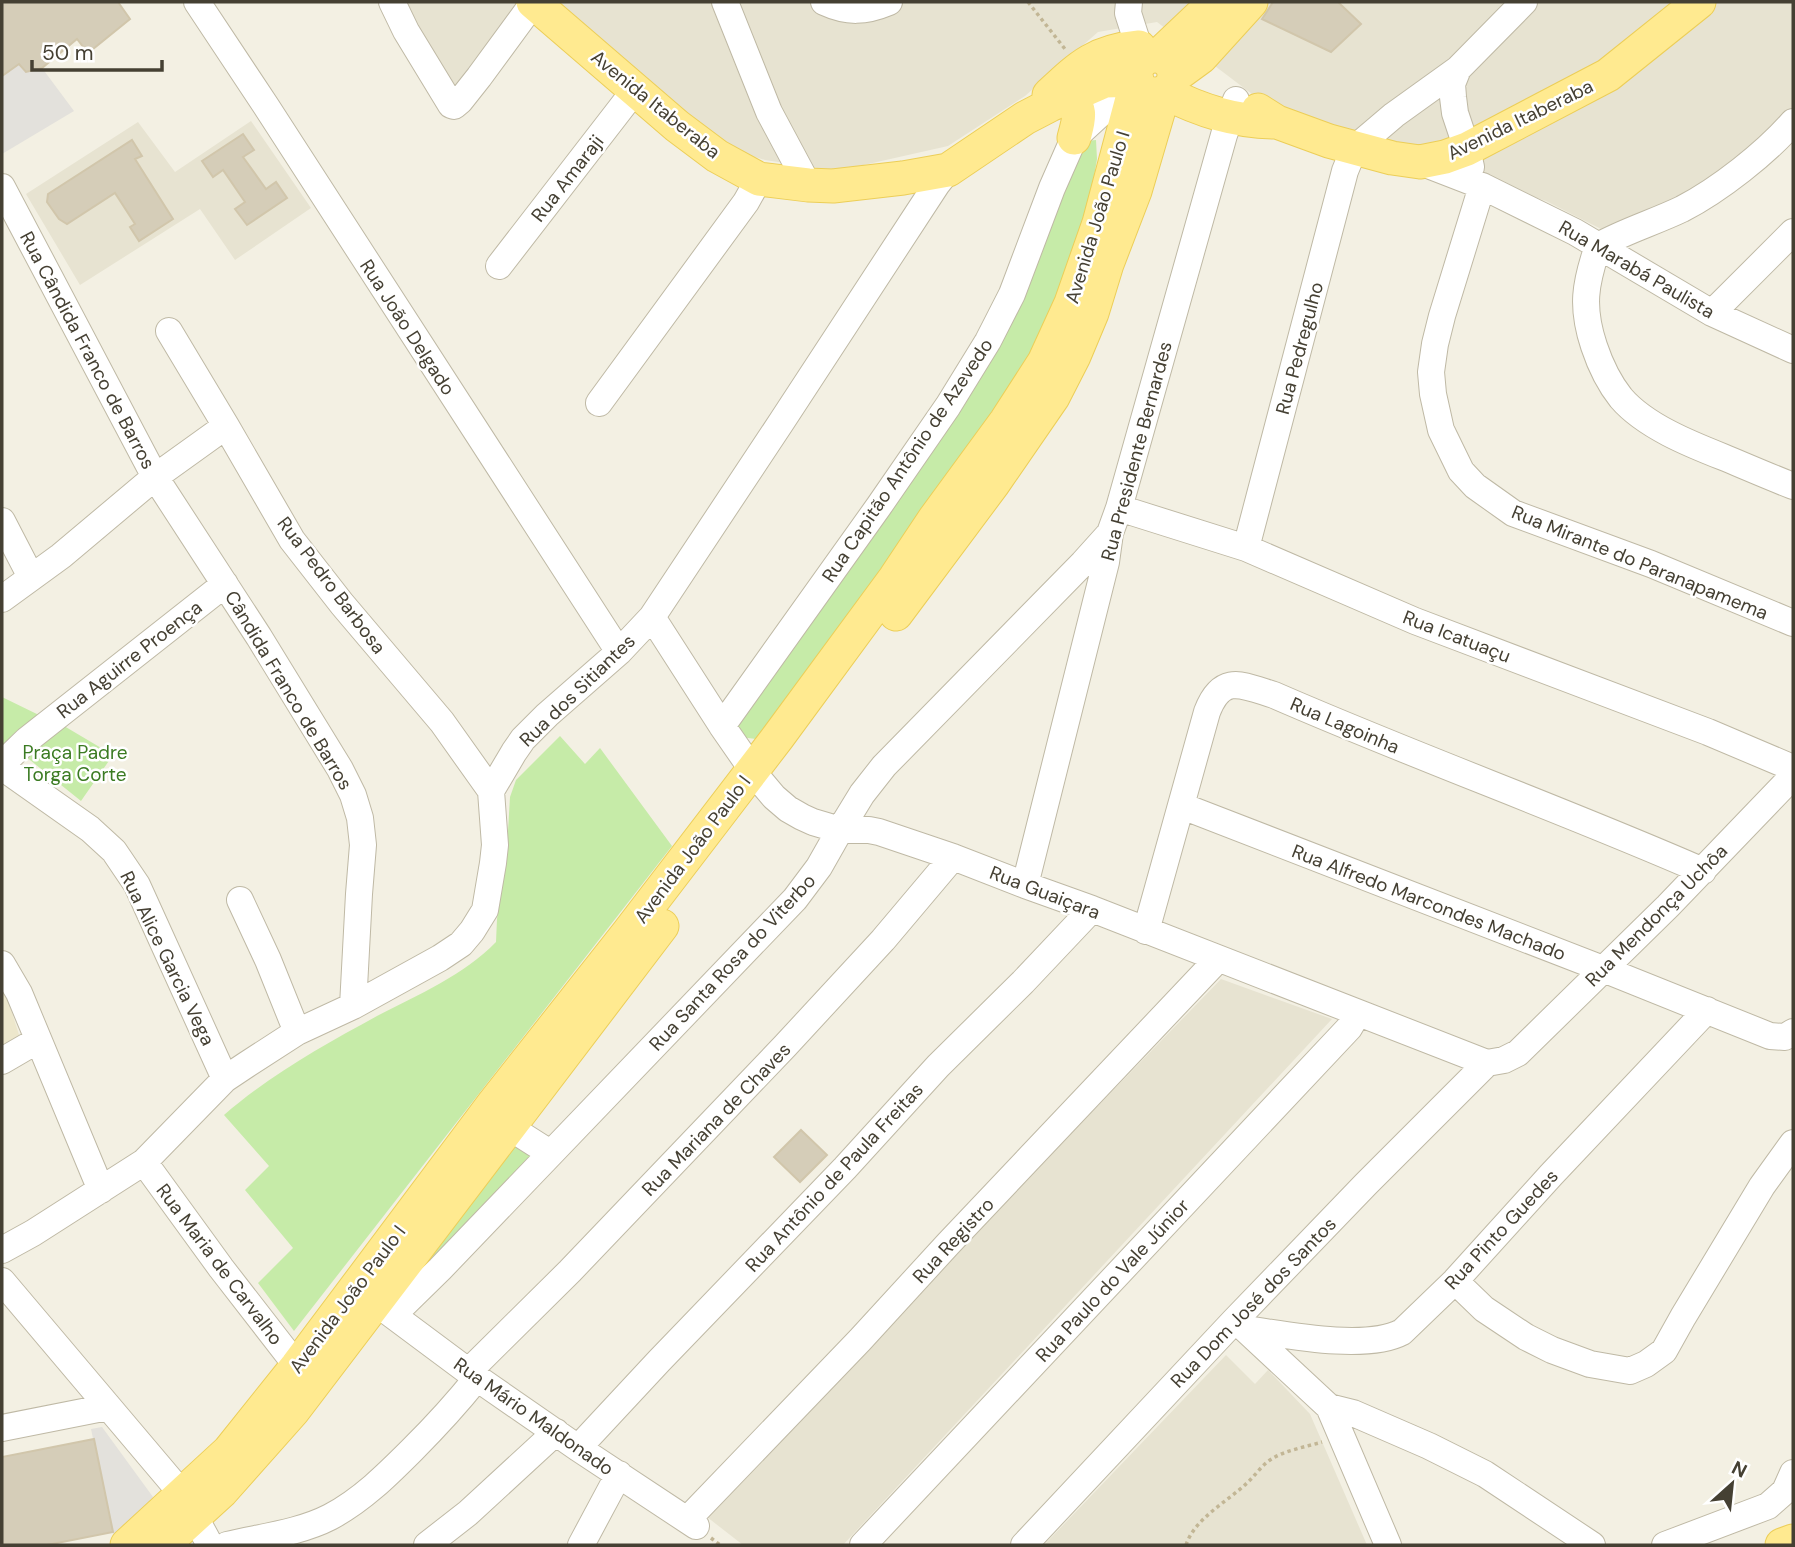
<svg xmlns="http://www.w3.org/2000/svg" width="1795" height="1547" viewBox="0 0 1795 1547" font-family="'DM Sans',sans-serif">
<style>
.residential{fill:#e7e3d1}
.education{fill:#ede7cc}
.green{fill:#c6eba8}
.parking{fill:#e3e1dc}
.building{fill:#d5cdb8;stroke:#d1c6ab;stroke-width:2}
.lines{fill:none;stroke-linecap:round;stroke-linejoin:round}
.minor-casing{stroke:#bfb9a5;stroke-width:28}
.major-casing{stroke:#ecce58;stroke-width:35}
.path{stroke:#c2b695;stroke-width:3.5;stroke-dasharray:3.5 3.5;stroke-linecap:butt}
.minor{stroke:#fff;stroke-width:26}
.major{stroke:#ffea90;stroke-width:33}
.labels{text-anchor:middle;stroke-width:5;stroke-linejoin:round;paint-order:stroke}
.street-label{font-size:19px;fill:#454033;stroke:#fff}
.park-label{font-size:19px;fill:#3b7b22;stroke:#fff}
</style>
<rect width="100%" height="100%" fill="#f3f0e3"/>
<path class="residential" d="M405 2H1793V122L1692 201 1603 230 1546 201 1269 107 1157 22 1098 32 1025 96 948 146 837 171 765 160 725 148 541 3 452 105Z
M251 121 311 208 235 260 200 209 80 285 26 194 138 122 175 172Z
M1221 979 1332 1019 843 1545H743L707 1517 936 1273Z
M1226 1355 1255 1384 1268 1370 1310 1414 1367 1545H1044Z"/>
<path class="education" d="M2 990 9 1003 20 1038 2 1048Z"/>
<path class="green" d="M1096 140 1097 159 1091 195 1041 348 765 740 740 737 734 725 904 483 1077 142Z
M2 697 43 717 2 749Z
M59 723 113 755 81 801 25 756Z
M560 736 585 764 600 748 672 846 294 1331 258 1283 293 1248 245 1190 269 1166 224 1115C270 1075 324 1045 377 1016 419 994 463 976 496 942L497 919 508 831 510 797 516 780Z
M499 1141 549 1147 427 1270 375 1302Z"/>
<path class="parking" d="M19 64 26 72 42 68 74 111 2 154V76Z
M102 1427 153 1497 150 1507 115 1543 91 1429Z"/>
<path class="building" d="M2 2H118L130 19 88 53 77 39 42 68 26 72 19 64 2 76Z
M1273 2H1338L1361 24 1331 52 1262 19Z
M243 134 254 150 243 157 266 189 276 182 287 198 247 225 235 209 245 202 223 170 213 177 202 161Z
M132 140 142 156 135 159 173 219 139 241 130 227 135 224 115 193 67 224 59 219 47 202 48 194Z
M801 1130 827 1155 800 1182 774 1157Z
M94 1439 113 1532 47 1545H2V1457Z"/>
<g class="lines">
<g class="minor-casing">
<path id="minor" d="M197 2 266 106 619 652
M392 2 406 31 451 105 454 106 460 101 479 77 534 2
M725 2 769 112 808 185
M824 2C848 13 865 12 889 2
M1129 2 1128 13 1143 60
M1458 69 1452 84 1453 97 1455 113 1467 149 1471 167
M1793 122C1766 153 1719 190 1682 209 1655 222 1625 231 1598 246 1585 284 1581 307 1594 346 1600 364 1609 383 1621 398 1645 426 1690 444 1723 457 1747 467 1770 477 1793 486
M1420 162 1482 186 1575 232 1712 313 1793 350
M1482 186 1442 316 1435 344 1431 372 1433 394 1441 430 1461 471 1475 486 1513 513 1651 564 1793 623
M2 187 155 477 259 637 340 769 353 795 360 818 363 845 359 894 353 1006
M499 266 635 90
M1712 313 1793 232
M169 331 226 426 292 540 342 604 442 722 491 791
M599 403 746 202 759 179
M1119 508 1246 548 1415 621 1708 732 1793 768
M2 521 31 577
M1246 548 1345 171 1354 149 1394 115 1458 69 1524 2
M2 599 61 556 155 477 226 426
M652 617 722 726 758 778 774 797 788 809 802 817 813 822 840 830H869L879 832 953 857 1025 885 1092 909 1487 1063 1504 1060 1518 1053 1668 906 1793 776
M722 726 879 506 948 406 988 341 1012 294 1052 188 1074 138 1137 80
M2 764 27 740 225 584
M2 767 90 829 114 851 137 885 225 1079
M1182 806 1603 969 1770 1036 1785 1037 1793 1032
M1025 885 1106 562 1110 533 1119 508 1224 135 1236 100
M240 900 268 960 297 1032
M1146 931 1207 712C1222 673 1242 685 1274 695 1416 757 1561 809 1703 871
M2 964 19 993 101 1190
M2 1061 38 1040
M509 1127 550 1153
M144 1162 221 1268 297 1366
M2 1250 33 1233 144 1162 225 1079 246 1065 297 1032 353 1006 440 958 461 944 472 931 485 910 493 863 495 845 491 791 514 752 523 739 547 715 619 652 652 617 782 421 937 184 948 170
M2 1281 183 1495 210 1545
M1455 1281 1484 1309 1526 1337 1552 1350 1590 1364 1630 1371 1646 1364 1664 1351 1683 1317 1762 1186 1793 1143
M379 1305 477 1378 578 1448 696 1526
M393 1315 440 1269 795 899 819 867 840 830 862 794 884 766 1083 563 1110 533
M1244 1328 1329 1407 1353 1413 1429 1446 1485 1474 1592 1545
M1246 1329C1286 1335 1366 1351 1402 1332L1455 1281 1551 1175 1707 1010
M469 1371 570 1271 785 1046 883 940 953 857
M1329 1407 1388 1545
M2 1428 108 1407
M578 1448 659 1361 845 1168 938 1066 1023 982 1092 909
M687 1520 860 1340 948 1244 1218 959
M227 1545C260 1537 299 1533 330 1517 362 1500 387 1475 412 1450 435 1427 457 1403 477 1378
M427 1545 468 1513 556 1432
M581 1545 619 1474
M863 1545 1349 1028 1358 1013
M1024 1545 1234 1321 1366 1184 1487 1063
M1665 1545 1768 1506 1785 1491 1793 1473"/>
</g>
<g class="major-casing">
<path id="major" d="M1136 75a19 19 0 1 1 38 0a19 19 0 1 1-38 0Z
M1158 56 1215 2
M1175 76 1201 57 1251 2
M1049 95C1080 66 1095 51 1139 47
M1066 99C1085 106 1078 122 1074 138
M1258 110 1277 122 1329 141 1392 158 1420 162 1445 157 1467 149 1608 75 1699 2
M896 614 993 484 1053 397 1074 356 1092 313 1107 264 1135 191 1164 92C1201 111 1236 122 1277 122
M127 1545 229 1451 297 1366 494 1103 628 933 778 737 895 578 935 518 1006 421 1044 362 1071 303 1099 223 1137 80 1105 81 1050 105 1025 118 948 170 903 178 833 186 808 185 759 179 717 156 677 126 533 2
M163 1545 222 1491 293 1411 662 926
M1782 1545 1793 1541"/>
</g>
<path class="path" d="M1028 2 1065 49
M711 1538 720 1545
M1186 1545C1195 1518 1227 1502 1247 1483 1255 1476 1261 1466 1270 1460 1285 1450 1306 1447 1322 1442"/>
<use href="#minor" class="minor"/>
<use href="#major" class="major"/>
</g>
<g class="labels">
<g class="street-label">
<text transform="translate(656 104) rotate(39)" y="7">Avenida Itaberaba</text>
<text transform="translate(1520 119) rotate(-26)" y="7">Avenida Itaberaba</text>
<text transform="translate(567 178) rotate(-52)" y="7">Rua Amaraji</text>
<text transform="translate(1097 217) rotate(-73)" y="7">Avenida João Paulo I</text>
<text transform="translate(1637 269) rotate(30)" y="7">Rua Marabá Paulista</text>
<text transform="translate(408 327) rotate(57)" y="7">Rua João Delgado</text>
<text transform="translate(1299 348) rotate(-75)" y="7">Rua Pedregulho</text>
<text transform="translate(88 350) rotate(62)" y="7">Rua Cândida Franco de Barros</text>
<text transform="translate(1136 451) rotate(-75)" y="7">Rua Presidente Bernardes</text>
<text transform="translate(907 460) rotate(-56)" y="7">Rua Capitão Antônio de Azevedo</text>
<text transform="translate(1640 562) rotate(22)" y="7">Rua Mirante do Paranapamema</text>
<text transform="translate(332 585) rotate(53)" y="7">Rua Pedro Barbosa</text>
<text transform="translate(1457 636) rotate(21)" y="7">Rua Icatuaçu</text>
<text transform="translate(129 659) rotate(-38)" y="7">Rua Aguirre Proença</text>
<text transform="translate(289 690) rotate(59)" y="7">Cândida Franco de Barros</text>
<text transform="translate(577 690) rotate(-44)" y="7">Rua dos Sitiantes</text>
<text transform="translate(1345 725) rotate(23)" y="7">Rua Lagoinha</text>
<text transform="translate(692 849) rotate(-53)" y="7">Avenida João Paulo I</text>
<text transform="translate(1045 892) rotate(21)" y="7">Rua Guaiçara</text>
<text transform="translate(1429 902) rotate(21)" y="7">Rua Alfredo Marcondes Machado</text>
<text transform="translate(1656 915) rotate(-45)" y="7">Rua Mendonça Uchôa</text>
<text transform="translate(168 958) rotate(64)" y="7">Rua Alice Garcia Vega</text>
<text transform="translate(732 962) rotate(-47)" y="7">Rua Santa Rosa do Viterbo</text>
<text transform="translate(716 1119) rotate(-46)" y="7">Rua Mariana de Chaves</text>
<text transform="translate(834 1177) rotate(-47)" y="7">Rua Antônio de Paula Freitas</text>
<text transform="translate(1501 1229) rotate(-47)" y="7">Rua Pinto Guedes</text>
<text transform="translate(953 1240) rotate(-47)" y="7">Rua Registro</text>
<text transform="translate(220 1264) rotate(53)" y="7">Rua Maria de Carvalho</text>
<text transform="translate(1112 1280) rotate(-47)" y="7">Rua Paulo do Vale Júnior</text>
<text transform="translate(347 1299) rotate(-53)" y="7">Avenida João Paulo I</text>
<text transform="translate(1253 1302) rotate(-46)" y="7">Rua Dom José dos Santos</text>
<text transform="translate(534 1416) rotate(35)" y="7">Rua Mário Maldonado</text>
</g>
<g class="park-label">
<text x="75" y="759">Praça Padre<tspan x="75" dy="22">Torga Corte</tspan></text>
</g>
</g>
<rect width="1795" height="1547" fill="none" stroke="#454033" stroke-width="7"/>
<g transform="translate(1732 1484) rotate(27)" stroke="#ffffff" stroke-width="5" paint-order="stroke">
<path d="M0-5L12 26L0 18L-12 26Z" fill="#454033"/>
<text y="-10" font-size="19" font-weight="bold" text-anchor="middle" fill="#454033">N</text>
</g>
<path d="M32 60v10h130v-10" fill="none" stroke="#454033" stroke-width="3.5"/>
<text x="42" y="60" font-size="21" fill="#454033" stroke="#ffffff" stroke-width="5" paint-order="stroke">50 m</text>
</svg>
